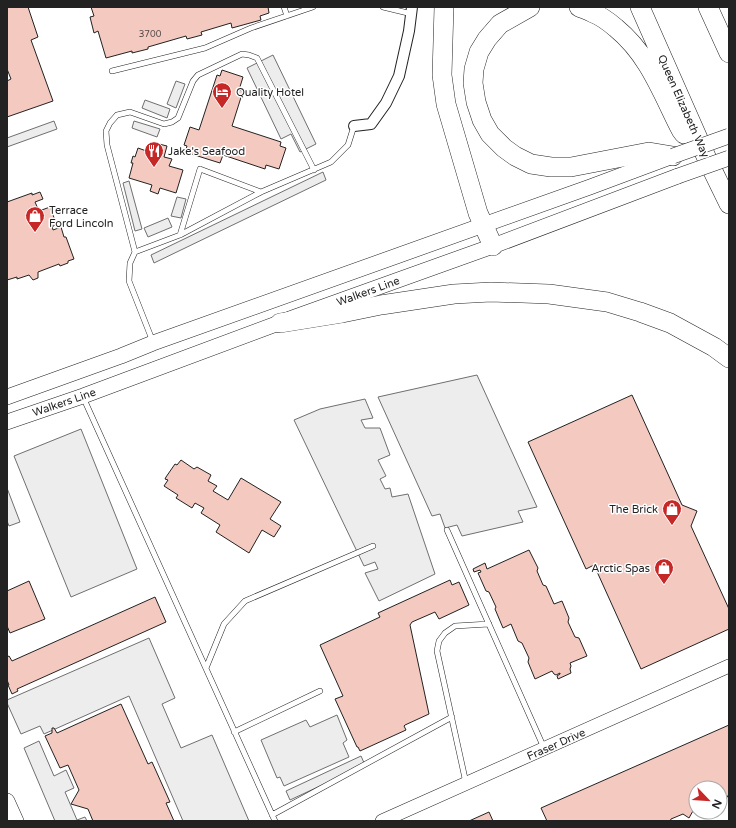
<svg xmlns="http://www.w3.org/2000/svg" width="736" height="828" viewBox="0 0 736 828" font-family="'Varela Round',sans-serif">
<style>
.parking{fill:#ededed;stroke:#6f6f6f}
.building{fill:#f3c9c0;stroke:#222}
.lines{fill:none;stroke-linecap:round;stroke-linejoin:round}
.service-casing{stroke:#222;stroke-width:6}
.minor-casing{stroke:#222;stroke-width:12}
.tertiary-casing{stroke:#222;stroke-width:14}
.secondary-casing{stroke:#222;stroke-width:16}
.motorway-casing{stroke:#222;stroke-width:20}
.service{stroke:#fff;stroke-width:5}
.minor{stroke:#fff;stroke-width:10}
.tertiary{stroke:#fff;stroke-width:13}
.secondary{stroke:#fff;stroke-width:15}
.motorway{stroke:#fff;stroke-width:19}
.secondary-bridge-casing{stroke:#222;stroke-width:16;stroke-linecap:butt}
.secondary-bridge{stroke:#fff;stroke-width:15}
.labels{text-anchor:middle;stroke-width:3;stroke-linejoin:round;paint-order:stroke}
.number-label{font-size:9px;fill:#564c4a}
.poi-label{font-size:11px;fill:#222;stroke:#fff;text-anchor:start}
.street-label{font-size:11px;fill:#222;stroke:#fff}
</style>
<rect width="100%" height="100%" fill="#fff"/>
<path class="parking" d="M273 55 316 144 300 152 291 134 281 139 247 68Z
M176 81 185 84 176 108 167 104Z
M145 100 170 109 167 118 142 108Z
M54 121 57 129 7 147V138Z
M134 121 160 129 157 137 132 128Z
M323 172 326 180 154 263 151 255Z
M129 181 142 229 135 231 123 183Z
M177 197 186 199 181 218 171 216Z
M168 218 172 227 148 237 144 228Z
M477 375 537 507 518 511 523 522 462 536 457 525 445 528 440 514 432 516 378 397Z
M365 399 373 418 361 420 365 428H380L390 455 378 460 386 476 380 479 385 489 390 488 392 497 408 494 435 574 379 601 365 573 378 569 375 562 364 566 294 420 320 409Z
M81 429 137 569 71 597 14 456Z
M7 488 20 522 9 526 7 521Z
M149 638 175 698 162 704 181 748 212 735 249 821H183L129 696 44 734 40 726 21 734 7 703V700Z
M337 715 347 740 343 743 349 757 284 786 280 777 277 778 261 740 306 720 310 727Z
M39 741 54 776 66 770 74 788 65 792 77 820 85 817 87 821H55L24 748Z
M361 756 365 765 290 800 286 791Z"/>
<path class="building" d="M7 7H28L38 37 31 40 53 101 7 117V81L11 79 7 69Z
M91 7H268L269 13 260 16 261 20 232 28 231 23 201 32 202 35 187 39 186 36 148 47V49L132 53V51L106 58 98 31 94 33 90 17 94 16Z
M222 70 243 77 239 90 243 91 232 126 281 142 280 146 286 148 279 169 266 165 265 169 223 155 220 163 185 152 187 146 184 145 190 127 199 130 217 75 220 76Z
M155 143 167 146 164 157 172 159 169 166 183 170 176 193 160 188 158 194 150 191 152 185 129 178 133 163H131L133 156 135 157 138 148 152 153Z
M40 192 43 199 35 202 39 211 50 207 56 223 54 226H52L53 230 61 227 64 237H66L74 259 68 261V263L60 266 59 264 38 272V278L33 280 29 275 17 279V277L7 280V202L32 193V195Z
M632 395 682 505 697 511 691 526 729 609V629L641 669 594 565 586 569 528 442Z
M181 460 194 469 197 467 211 475 208 481 217 486 213 491 228 500 241 478 281 502 270 519 281 526 274 537 262 530 249 553 216 532 220 525 201 513 204 508 195 503 192 508 176 498 178 495 164 486 168 480 165 479 166 477 175 464 177 465Z
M529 550 538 568 537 571 543 585 546 586 554 604 562 601 569 618 568 622 575 637 579 638 587 656 570 663 571 666 570 669 571 673 558 679 557 676 560 674V673L556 675 554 674 552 671 535 679 528 662 529 658 522 643 518 641 511 624 503 628 495 609 496 607 489 592 486 591 478 573 481 572 480 570 474 572 473 569 485 563 487 569Z
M450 580 452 585 459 582 469 605 439 619 435 612 412 622 410 625 429 714 405 725 404 726 406 730 360 751 358 747H357L335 699 343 696 320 645 380 617 378 613Z
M29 581 45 619 10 633 7 626V591Z
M155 597 166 622 17 689 18 691 12 694 8 685H9L7 680V657L9 656 12 661Z
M121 704 148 764 152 762 170 802 166 803 174 821H93L88 809 71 804 79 790 68 765 60 768 45 736 52 733V728H54L57 733Z
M729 725V794L724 802 720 800V788H696V810L694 809 689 818 683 814 671 819 670 821H547L541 808Z
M489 812 493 821H469Z"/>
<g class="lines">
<g class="service-casing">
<path id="service" d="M284 7 287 16
M383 7 412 14
M112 71 205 48 251 28 313 7
M180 235 200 169 261 192
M135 252 107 145 106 131 110 123 117 115 130 112 164 124 172 122 178 118 193 81 198 75 242 54 249 55 257 58 314 170
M153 342 129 281 130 263 135 252 180 235 261 192 331 162 348 145 354 126
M83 397 275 821
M447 530 544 748
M206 668 224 624 245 601 373 546
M234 732 320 691
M466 783 437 651 439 641 445 633 455 626 489 624
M272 815 452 717"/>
</g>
<g class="minor-casing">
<path id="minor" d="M354 126 371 124 386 103 399 76 409 31 412 7"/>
</g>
<g class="tertiary-casing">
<path id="tertiary" d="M382 821 729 666"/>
</g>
<g class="secondary-casing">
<path id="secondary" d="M7 397 121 356 153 343 590 187 673 156
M7 422 83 396 295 317 493 246 678 176
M7 801 16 821"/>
</g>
<g class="motorway-casing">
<path id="motorway" d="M444 7 442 75 446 104 478 213 493 246
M530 7 500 24 487 39 479 52 474 69 473 83 476 102 482 120 490 134 504 148 515 156 531 164 551 167H571L649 152 673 156
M579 7C583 9 588 10 593 13 601 16 609 22 616 28 649 55 662 93 681 130L684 134
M640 7 708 161 729 204
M708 7 729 53
M280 323 342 313 381 305 454 294 491 292 549 294 607 302 640 312 670 323 714 347 729 358"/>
</g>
<use href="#service" class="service"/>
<use href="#minor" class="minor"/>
<use href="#tertiary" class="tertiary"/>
<use href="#secondary" class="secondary"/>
<use href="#motorway" class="motorway"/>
<g class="secondary-bridge-casing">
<path id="secondary-bridge" d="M673 156 729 136
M678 176 729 158"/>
</g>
<use href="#secondary-bridge" class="secondary-bridge"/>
</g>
<defs>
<g id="hotel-pin" transform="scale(1)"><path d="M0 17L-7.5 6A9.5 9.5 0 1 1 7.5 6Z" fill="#c62828" stroke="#fff"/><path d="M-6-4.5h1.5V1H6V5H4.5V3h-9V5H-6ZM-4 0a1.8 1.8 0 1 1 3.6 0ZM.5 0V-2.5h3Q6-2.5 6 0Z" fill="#fff"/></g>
<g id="restaurant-pin" transform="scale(1)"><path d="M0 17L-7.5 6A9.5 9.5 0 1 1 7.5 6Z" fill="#c62828" stroke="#fff"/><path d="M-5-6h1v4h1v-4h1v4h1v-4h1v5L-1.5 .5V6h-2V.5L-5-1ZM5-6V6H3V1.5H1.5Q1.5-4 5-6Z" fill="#fff"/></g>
<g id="shop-pin" transform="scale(1)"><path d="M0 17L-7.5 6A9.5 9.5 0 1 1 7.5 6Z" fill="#c62828" stroke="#fff"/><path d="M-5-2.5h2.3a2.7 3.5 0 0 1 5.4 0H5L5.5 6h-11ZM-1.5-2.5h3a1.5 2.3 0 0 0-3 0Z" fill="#fff"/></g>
</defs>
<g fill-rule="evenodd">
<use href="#hotel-pin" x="222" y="92"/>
<use href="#restaurant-pin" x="154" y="151"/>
<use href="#shop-pin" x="35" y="216"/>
<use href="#shop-pin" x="672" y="509"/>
<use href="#shop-pin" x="664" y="568"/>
</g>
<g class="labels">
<g class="number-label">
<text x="150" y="37">3700</text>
</g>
<g class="poi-label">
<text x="236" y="96">Quality Hotel</text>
<text x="168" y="155">Jake's Seafood</text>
<text x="49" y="214">Terrace<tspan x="49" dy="13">Ford Lincoln</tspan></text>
<text x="658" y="513" text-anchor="end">The Brick</text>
<text x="650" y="572" text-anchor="end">Arctic Spas</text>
</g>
<g class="street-label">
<text transform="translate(684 106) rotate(66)" y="4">Queen Elizabeth Way</text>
<text transform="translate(368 291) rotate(-20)" y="4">Walkers Line</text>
<text transform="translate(64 402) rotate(-19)" y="4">Walkers Line</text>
<text transform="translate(556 744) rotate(-24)" y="4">Fraser Drive</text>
</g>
</g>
<rect width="736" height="828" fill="none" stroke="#222222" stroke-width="16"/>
<g transform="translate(708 800) rotate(115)"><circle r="19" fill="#ffffff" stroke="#a7a7a7"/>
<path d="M0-3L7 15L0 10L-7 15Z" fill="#c62828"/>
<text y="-6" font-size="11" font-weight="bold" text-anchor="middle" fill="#222222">N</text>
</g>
</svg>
